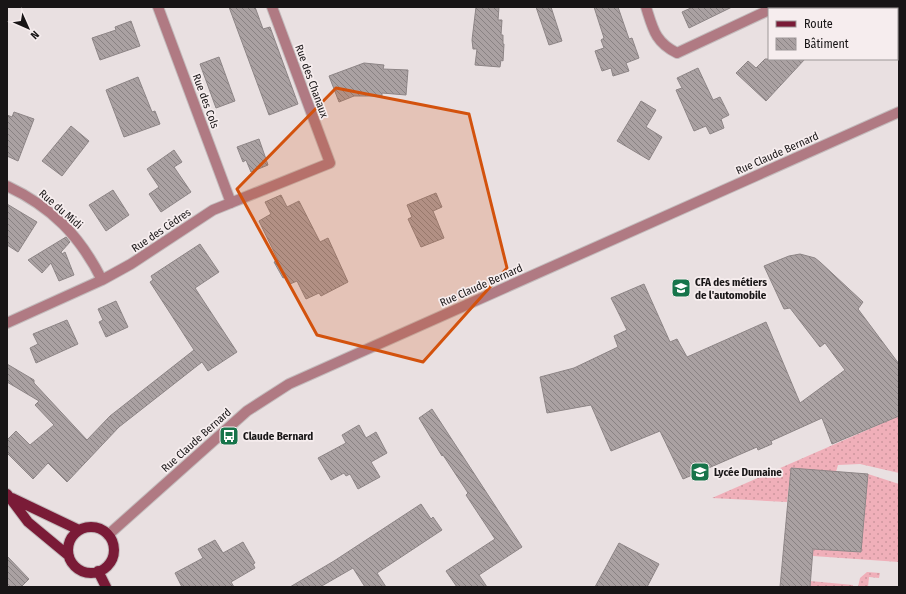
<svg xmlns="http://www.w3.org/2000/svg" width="906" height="594" viewBox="0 0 906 594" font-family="'Fira Sans Condensed',sans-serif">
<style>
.grass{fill:url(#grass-dots)}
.building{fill:url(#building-back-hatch);stroke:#8d8586}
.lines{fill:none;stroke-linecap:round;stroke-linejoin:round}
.minor-casing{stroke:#c3bbbc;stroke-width:12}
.major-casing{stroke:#c3bbbc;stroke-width:12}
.minor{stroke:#b07a83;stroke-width:10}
.major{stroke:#7a1b37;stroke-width:10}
.marked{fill:#d3520d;fill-opacity:0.2;stroke:#d3520d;stroke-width:3;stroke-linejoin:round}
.labels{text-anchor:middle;stroke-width:3.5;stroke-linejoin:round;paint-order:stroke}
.street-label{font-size:11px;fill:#181516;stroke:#f6edee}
.poi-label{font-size:11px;font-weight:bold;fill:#181516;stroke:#f6edee;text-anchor:start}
</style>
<defs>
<pattern id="grass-dots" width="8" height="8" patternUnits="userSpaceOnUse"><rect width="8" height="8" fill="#f0afb9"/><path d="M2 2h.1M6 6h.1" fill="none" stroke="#cd969e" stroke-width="1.8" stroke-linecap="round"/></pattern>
<pattern id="building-back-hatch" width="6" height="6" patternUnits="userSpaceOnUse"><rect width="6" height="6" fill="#aaa1a2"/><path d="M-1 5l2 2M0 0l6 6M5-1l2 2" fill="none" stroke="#898283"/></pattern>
</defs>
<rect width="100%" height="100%" fill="#e9e0e1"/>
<path class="grass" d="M899 416V473L860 464 838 465 836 472 791 468 787 502 712 498Z
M868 474 899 484V562L813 556V549L861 552Z
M867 572 880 573 879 578 869 577 868 587H858L860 578Z
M810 581 853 585V587H810Z"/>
<path class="building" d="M229 7H255L263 29 270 27 298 104 269 115Z
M476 7H499L498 20H502L501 35H503V44H504L503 61 501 60 500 67 475 65 477 49H473L472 40Z
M536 7H551L562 41 549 45Z
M594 7H618L629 39 632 38 639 58 626 63 629 71 613 76 611 68 602 71 595 51 604 48 601 40 604 38Z
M693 7H732L689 28 682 12Z
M131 21 140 46 100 60 92 38 116 30 115 27Z
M219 57 235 101 216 108 200 64Z
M765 59H805L766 101 736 73 748 61 756 68Z
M364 63 384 65 383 69 408 70 406 95 382 93V96H354L339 102 329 76Z
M698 68 713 100 720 97 729 115 721 119 724 128 710 134 706 126 694 131 676 90 682 88 677 78Z
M138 77 152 112 155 111 160 124 124 137 106 90Z
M641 101 656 110 646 127 662 137 649 160 617 141Z
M14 112 34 119 18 161 7 156V115L12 117Z
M71 126 89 141 62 176 42 161Z
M259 139 268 165 251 172 246 160 243 162 237 147Z
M174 150 182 162 174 167 191 192 161 212 149 194 159 187 147 169Z
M113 190 129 215 106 231 89 205Z
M436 193 442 207 433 211 444 238 421 247 408 219 412 217 407 205Z
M281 195 287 207 299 201 320 242 328 238 348 282 321 296 319 293 306 299 297 281 290 284 286 277 283 278 274 262 278 260 259 221 271 214 265 202Z
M7 204 37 222 18 252 7 245Z
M66 237 70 242 61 252 62 254 65 252 74 275 59 281 51 263 42 273 28 260Z
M200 244 219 272 195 288 237 352 208 371 202 362 119 427 67 482 48 463 33 479 7 453V440L16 431 30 445 54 425 35 405 39 401 7 382V364L34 380V383L87 440 110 416 194 350 150 282 153 280 151 276Z
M800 254 815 258 820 262 863 302 858 309 899 364V416L832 444 822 418 771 441 772 444 758 450 757 447 683 479 660 431 611 451 591 405 547 413 540 377 574 368 618 347 614 336 627 330 611 298 644 284 670 342 677 339 687 357 766 322 800 403 845 370 825 343 820 347 790 308 784 309 764 266 789 256Z
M116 301 128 327 106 337 99 322 103 320 98 309Z
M67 320 78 344 36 363 30 348 38 344 33 334Z
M432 409 522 547 479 575 487 587H457L446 571 495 539 466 495 468 493 443 455 442 456 419 418Z
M359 425 366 438 376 432 387 453 371 462 380 477 358 489 350 474 346 476 344 473 331 480 318 458 346 443 342 435Z
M791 468 868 474 861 552 813 549 810 587H780Z
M421 504 431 519 433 517 442 530 377 573 386 587H365L353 568 320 587H290L334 561Z
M215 540 223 553 243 542 255 563 253 564 255 568 231 582 234 587H182L175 573 203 558 198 549Z
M619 543 659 564 647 587H595Z
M7 556 29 579 21 587H7Z"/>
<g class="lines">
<g class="minor-casing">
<path id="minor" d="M158 7 231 203
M646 7C653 29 655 42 677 53L769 10
M7 186C52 207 80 236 102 280
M7 323 102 280 131 264 213 210 330 163 272 7
M108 535 247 411 289 384 899 112"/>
</g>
<g class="major-casing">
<path id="major" d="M7 494 28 522 69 556
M12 498 79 530
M68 550a23 23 0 1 1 46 0a23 23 0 1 1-46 0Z
M98 571 106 587"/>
</g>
<use href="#minor" class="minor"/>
<use href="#major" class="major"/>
</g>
<path class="marked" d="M336 88 469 114 507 268 423 362 317 335 237 189Z"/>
<defs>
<g id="university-square" transform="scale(1)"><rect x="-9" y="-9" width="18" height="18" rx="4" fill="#16744a" stroke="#f6edee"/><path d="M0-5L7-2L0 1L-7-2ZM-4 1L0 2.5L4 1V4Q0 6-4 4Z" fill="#fff"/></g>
<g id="bus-square" transform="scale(1)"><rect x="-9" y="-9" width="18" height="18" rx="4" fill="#16744a" stroke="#f6edee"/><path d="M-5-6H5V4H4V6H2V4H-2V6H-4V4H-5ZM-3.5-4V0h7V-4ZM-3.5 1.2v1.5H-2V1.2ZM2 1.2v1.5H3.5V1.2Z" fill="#fff"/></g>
<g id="school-square" transform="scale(1)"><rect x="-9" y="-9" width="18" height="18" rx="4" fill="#16744a" stroke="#f6edee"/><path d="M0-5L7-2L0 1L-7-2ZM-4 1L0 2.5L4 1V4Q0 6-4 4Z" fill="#fff"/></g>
</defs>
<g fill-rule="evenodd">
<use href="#university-square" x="681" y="288"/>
<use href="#bus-square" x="229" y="436"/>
<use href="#school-square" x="700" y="472"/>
</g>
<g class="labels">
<g class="street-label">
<text transform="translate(312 81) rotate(70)" y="4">Rue des Chanaux</text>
<text transform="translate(206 101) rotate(70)" y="4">Rue des Cols</text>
<text transform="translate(777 153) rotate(-24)" y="4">Rue Claude Bernard</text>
<text transform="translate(61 209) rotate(41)" y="4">Rue du Midi</text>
<text transform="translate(161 230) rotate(-34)" y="4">Rue des Cèdres</text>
<text transform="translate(481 285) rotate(-24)" y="4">Rue Claude Bernard</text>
<text transform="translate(196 440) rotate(-42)" y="4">Rue Claude Bernard</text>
</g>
<g class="poi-label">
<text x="695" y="286">CFA des métiers<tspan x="695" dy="13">de l'automobile</tspan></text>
<text x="243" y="440">Claude Bernard</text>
<text x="714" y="476">Lycée Dumaine</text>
</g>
</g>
<rect width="906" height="594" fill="none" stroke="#181516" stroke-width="16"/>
<rect x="768" y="8" width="130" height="52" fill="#f6edee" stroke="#9d9798"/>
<rect x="776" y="21" width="20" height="6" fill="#7a1b37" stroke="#9d9798"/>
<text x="804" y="28" font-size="12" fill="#181516">Route</text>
<rect x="776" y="38" width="20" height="12" fill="url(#building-back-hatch)" stroke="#9d9798"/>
<text x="804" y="48" font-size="12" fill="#181516">Bâtiment</text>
<g transform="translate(28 28) rotate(135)" stroke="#f6edee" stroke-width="3" paint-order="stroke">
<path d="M0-3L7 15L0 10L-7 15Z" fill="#181516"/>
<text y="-6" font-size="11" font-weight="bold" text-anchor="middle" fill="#181516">N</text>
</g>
</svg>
